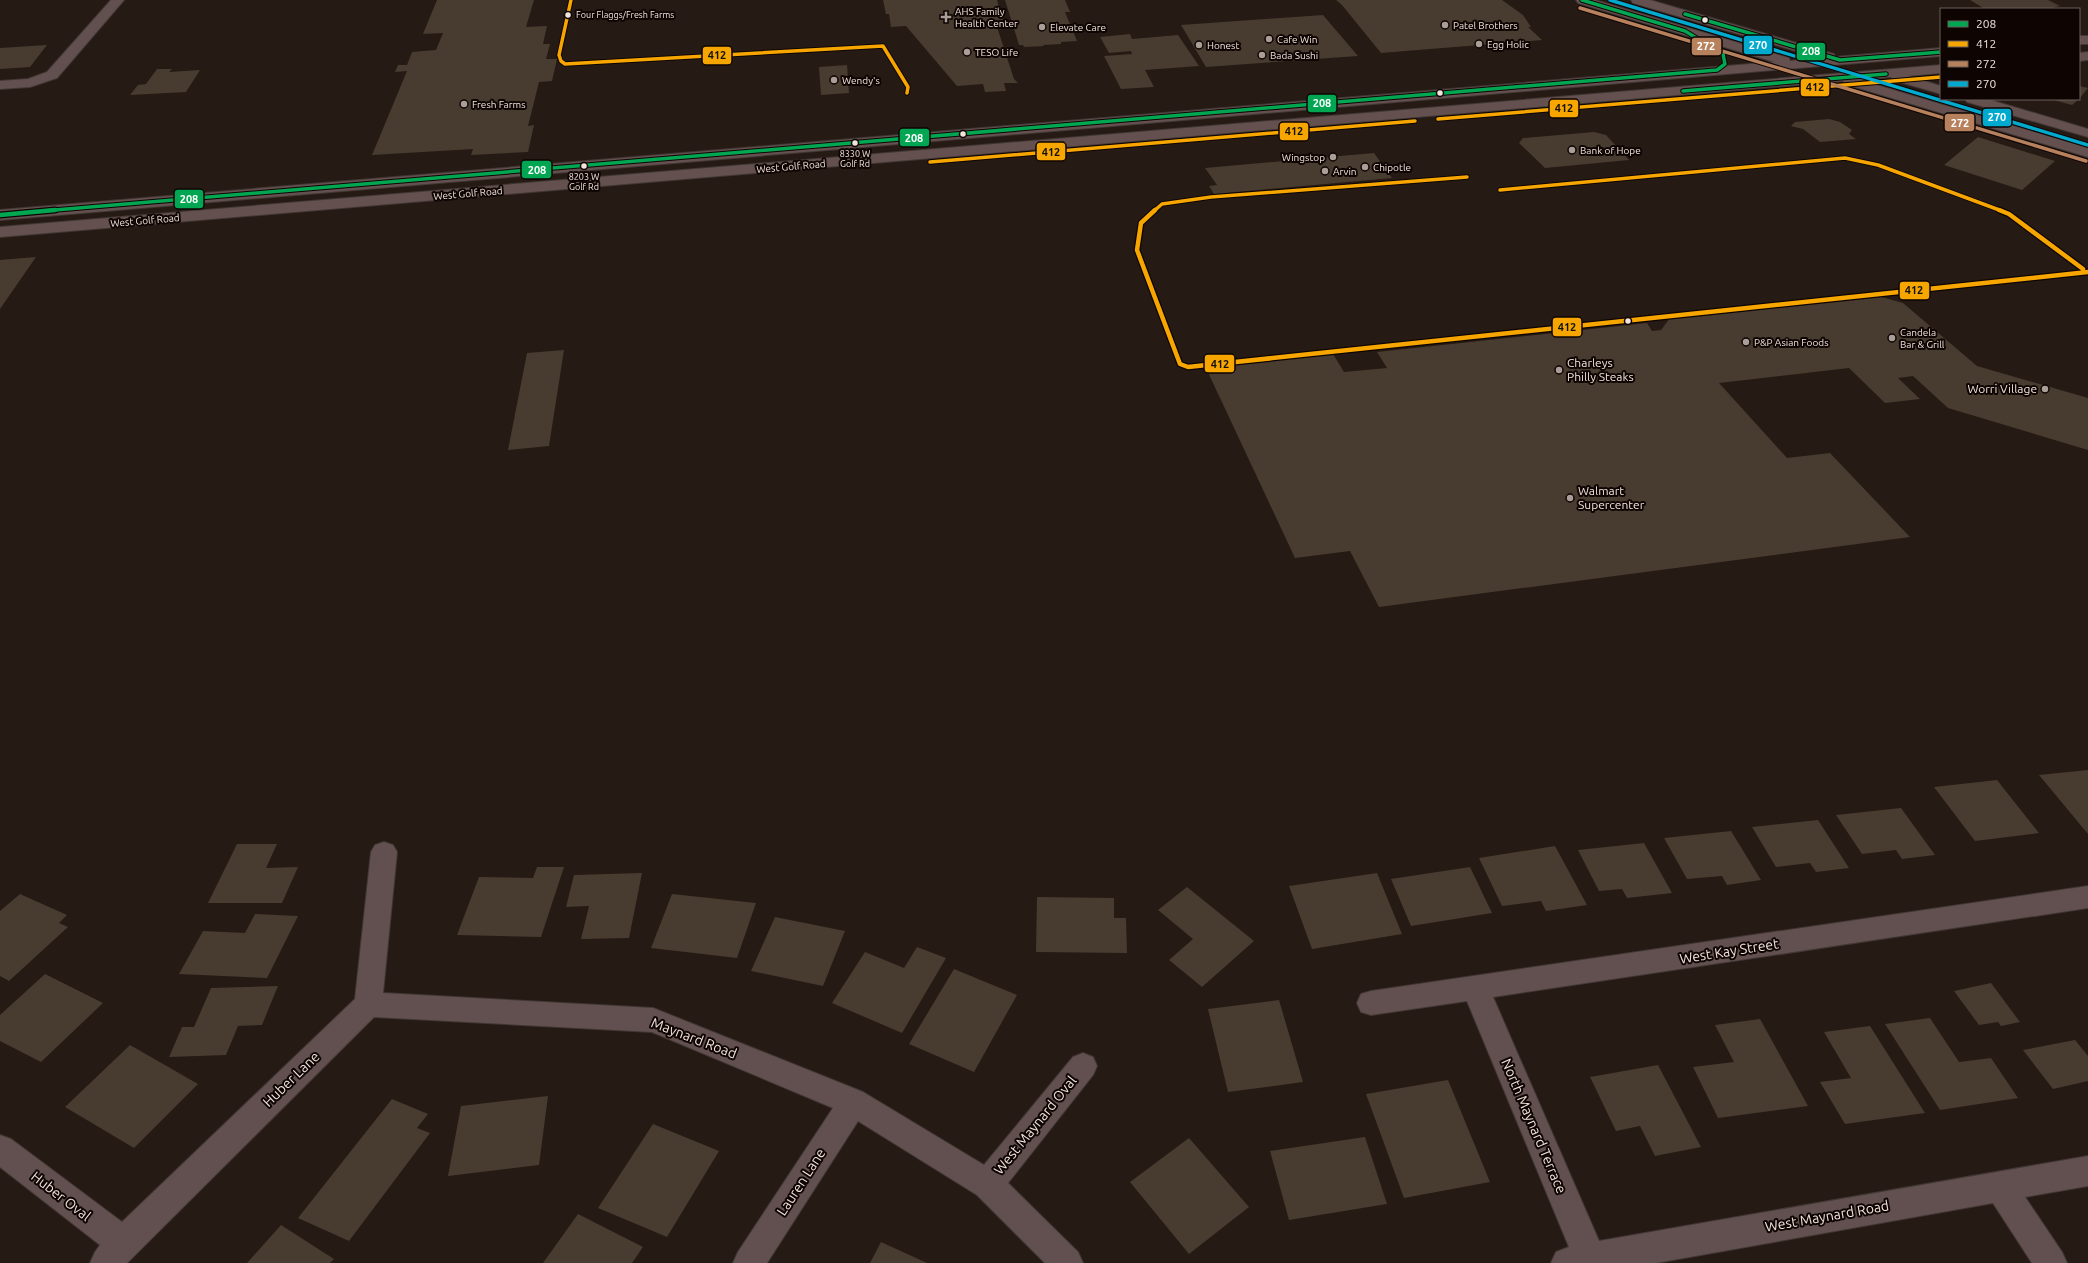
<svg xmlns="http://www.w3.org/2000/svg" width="2088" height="1263" viewBox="0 0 2088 1263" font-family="Ubuntu,sans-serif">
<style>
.building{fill:#483b2f}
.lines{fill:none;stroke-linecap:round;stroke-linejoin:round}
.minor-casing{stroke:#413733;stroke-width:2}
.primary-casing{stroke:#413733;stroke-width:2}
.minor{fill:#625050;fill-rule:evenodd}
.primary{fill:#63504f;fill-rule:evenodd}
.bus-1-far1-casing{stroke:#0e0503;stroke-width:5.5}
.bus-1-casing{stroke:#0e0503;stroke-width:7}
.bus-2-far1-casing{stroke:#0e0503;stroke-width:5.5}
.bus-2-casing{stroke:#0e0503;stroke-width:7}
.bus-3-casing{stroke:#0e0503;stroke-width:5.5}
.bus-4-casing{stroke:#0e0503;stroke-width:5.5}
.bus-1-far1{stroke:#00a651;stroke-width:3.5}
.bus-1{stroke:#00a651;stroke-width:4.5}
.bus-2-far1{stroke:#f7a600;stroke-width:3.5}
.bus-2{stroke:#f7a600;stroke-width:4.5}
.bus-3{stroke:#b6815c;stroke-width:3.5}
.bus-4{stroke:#00a9ce;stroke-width:3.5}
.bus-dot{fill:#f3e3dd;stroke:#0e0503;stroke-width:1.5}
.poi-dot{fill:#ab9d97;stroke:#0e0503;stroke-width:1.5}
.labels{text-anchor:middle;stroke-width:4;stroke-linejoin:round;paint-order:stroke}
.far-bus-label{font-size:9px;fill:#f3e3dd;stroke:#0e0503}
.far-poi-label{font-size:10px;fill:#f3e3dd;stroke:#0e0503;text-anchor:start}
.far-street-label{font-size:10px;fill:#f3e3dd;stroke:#0e0503}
.poi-label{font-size:12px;fill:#f3e3dd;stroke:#0e0503;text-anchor:start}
.near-street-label{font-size:14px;fill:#f3e3dd;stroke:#0e0503}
.line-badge{stroke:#0e0503;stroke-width:1.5}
.badge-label{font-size:11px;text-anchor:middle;font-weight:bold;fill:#fff}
.pale-badge-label{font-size:11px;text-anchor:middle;font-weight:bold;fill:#111}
</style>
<rect width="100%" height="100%" fill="#261a15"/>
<path class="building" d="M437 0H534L526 27 547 26 543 44H550L546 59H557L552 81 539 82 528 126 534 125 528 152 471 155 473 149 372 155 407 71 395 72 398 65H407L412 52 436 50 443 33 423 34Z
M883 0H997L1003 20 995 21 1014 79 1018 83H1004L1006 91 985 92 983 84 957 86 906 26 891 27 889 14H886Z
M1005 0H1065L1070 12H1065L1077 41 1061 42V44L1043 45 1044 46 1024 47 1023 45H1019Z
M1336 0H1502L1523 15 1531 27H1528L1542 40 1381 53 1342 5Z
M1970 0H2048L2060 6 2047 9H1985Z
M1323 15 1358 56 1206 67 1181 25Z
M1130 34 1132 39 1178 35 1199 66 1145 70 1154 87 1121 89 1104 56 1132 54 1131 51 1109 53 1100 37Z
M47 45 30 67 0 69V48Z
M847 65 849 93 821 95 819 67Z
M157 69H172L169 72 200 70 186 92 130 95 138 85 146 84Z
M2079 86 2088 88 2079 99Z
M2050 99H2079L2072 105Z
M1829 119 1840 122 1852 130 1849 134 1856 139 1820 142 1803 129 1791 126 1795 122Z
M1594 132 1606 135 1629 160 1545 168 1519 143 1523 138Z
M1978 137 2055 161 2022 190 1944 165Z
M1374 153 1392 178 1214 194 1209 186 1217 185 1205 168Z
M36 257 0 309V260Z
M1878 296 1903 303 1977 366 2088 398V450L1948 408 1913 376 1898 378 1920 399 1885 403 1849 368 1719 383 1787 458 1830 453 1910 537 1379 607 1350 551 1295 558 1206 368 1333 354 1344 372 1387 368 1377 352 1647 323 1652 331 1661 330 1670 318Z
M564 350 549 446 508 450 527 353Z
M2088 770V834L2039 775Z
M1997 780 2039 833 1975 841 1934 787Z
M1901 808 1935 855 1902 859 1896 850 1862 854 1836 815Z
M1818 820 1849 868 1816 872 1810 863 1776 867 1752 827Z
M1731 831 1761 880 1727 885 1722 876 1687 879 1664 838Z
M1644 843 1672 893 1627 898 1622 889 1599 891 1578 850Z
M237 844H277L266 868 298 867 282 903H208Z
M1555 846 1587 905 1546 911 1541 901 1502 906 1479 858Z
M537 867H564L541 937 457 935 479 877 533 878Z
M1470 867 1492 913 1411 926 1391 879Z
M642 873 629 938 581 939 589 906 566 907 574 875Z
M1377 873 1402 934 1312 949 1289 886Z
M1187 887 1254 941 1202 987 1169 960 1193 939 1158 910Z
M20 894 67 915 59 923 68 927 9 981 0 976V911Z
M672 894 756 903 737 958 651 948Z
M1037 897 1114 898V918H1126L1127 953 1036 952Z
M255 914 298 916 267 978 179 974 203 931 245 933Z
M775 917 845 931 823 986 751 971Z
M917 947 946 958 902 1033 832 1003 865 952 904 968Z
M954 969 1017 995 974 1072 909 1044Z
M45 974 103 1003 41 1062 0 1041V1015Z
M1991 983 2020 1022 2001 1026 1998 1022 1979 1025 1954 991Z
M278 986 262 1025 238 1026 226 1055 169 1057 182 1027H194L211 988Z
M1279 1000 1303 1082 1228 1092 1208 1009Z
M1930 1018 1959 1062 1991 1058 2018 1098 1940 1110 1885 1024Z
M1760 1019 1808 1106 1718 1118 1693 1067 1734 1062 1715 1025Z
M1870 1026 1925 1113 1845 1124 1820 1082 1851 1078 1824 1032Z
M2075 1040 2088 1056V1081L2053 1089 2023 1050Z
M130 1045 198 1084 134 1148 65 1107Z
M1658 1065 1701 1147 1655 1156 1640 1126 1616 1131 1590 1077Z
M1448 1080 1490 1182 1404 1198 1366 1094Z
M548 1096 539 1165 448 1176 461 1106Z
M392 1099 428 1114 417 1128 430 1133 349 1241 298 1218Z
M653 1124 719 1151 667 1237 598 1208Z
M1365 1137 1387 1204 1289 1220 1270 1151Z
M1189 1138 1249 1207 1189 1254 1130 1182Z
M578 1214 643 1247 632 1263H543Z
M281 1225 334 1259 330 1263H247Z
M881 1242 927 1263H870Z"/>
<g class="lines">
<g class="minor-casing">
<path id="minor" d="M111 0H124L57 78 30 87 0 89V81L28 79 47 72Z
M384 842 393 845 397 852 383 993 653 1008 863 1092 984 1165 1073 1057 1083 1053 1093 1057 1097 1066 1093 1075 1008 1183 1078 1252 1083 1263H1045L977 1195 858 1121 767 1263H733L738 1252 833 1108 652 1032 374 1017 127 1263H90L95 1252 100 1245 0 1167V1135L11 1139 122 1222 355 999 371 852 375 845Z
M2088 886V908L1493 997 1599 1241 2088 1156V1186L2025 1197 2062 1252 2067 1263H2032L1993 1203 1656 1263H1551L1556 1252 1569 1247 1467 1001 1371 1015 1361 1012 1357 1003 1361 994 1371 991Z"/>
</g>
<g class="primary-casing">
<path id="primary" d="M1576 0H1595L1789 58 1790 61 1820 58 1633 3 1631 0H1650L1834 54 1835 57 1941 48V56L0 220V210L1774 62 1578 3Z
M2079 36H2088V44H2079Z
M2088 52V60L2079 61V53Z
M1941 65V73L1908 76 1941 86V94L1893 80 1891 77 1860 80 2088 148V157L1845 84 1843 81 0 237V227Z
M1965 99H1987L2088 129V137L1967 102Z"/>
</g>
<use href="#minor" class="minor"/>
<use href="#primary" class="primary"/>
<g class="bus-1-far1-casing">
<path id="bus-1-far1" d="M1685 14 1840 60 1941 52
M1683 91 1886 74
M43 211 1717 70 1725 64 1723 54 1685 31 1582 0"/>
</g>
<g class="bus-1-casing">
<path id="bus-1" d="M0 215 55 210"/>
</g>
<g class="bus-2-far1-casing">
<path id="bus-2-far1" d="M571 0 559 55 561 61 565 64 883 46 908 87 907 93
M1438 119 1941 77
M930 162 1415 121
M1500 190 1845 158 1878 165 2002 211
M1154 211 1162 204 1211 197 1467 177"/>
</g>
<g class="bus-2-casing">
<path id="bus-2" d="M1155 210 1141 223 1137 250 1180 364 1188 367 2088 272
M1999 210 2009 214 2083 269"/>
</g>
<g class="bus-3-casing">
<path id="bus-3" d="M1580 8 2086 161"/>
</g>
<g class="bus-4-casing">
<path id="bus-4" d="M1610 0 2088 145"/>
</g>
<use href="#bus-1-far1" class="bus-1-far1"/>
<use href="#bus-1" class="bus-1"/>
<use href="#bus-2-far1" class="bus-2-far1"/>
<use href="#bus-2" class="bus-2"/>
<use href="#bus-3" class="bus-3"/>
<use href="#bus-4" class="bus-4"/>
</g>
<g class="bus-dot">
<circle cx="568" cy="15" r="3.5"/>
<circle cx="1705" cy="20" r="3.5"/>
<circle cx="1440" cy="93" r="3.5"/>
<circle cx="963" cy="134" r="3.5"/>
<circle cx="855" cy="143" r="3.5"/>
<circle cx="584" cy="166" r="3.5"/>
<circle cx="1628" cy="321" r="3.5"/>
</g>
<g class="poi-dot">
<path d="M944 11h4v4h4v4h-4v4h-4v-4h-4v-4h4z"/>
<circle cx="1445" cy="25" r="4"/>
<circle cx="1042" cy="27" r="4"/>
<circle cx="1269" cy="39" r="4"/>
<circle cx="1479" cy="44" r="4"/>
<circle cx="1199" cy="45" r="4"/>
<circle cx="967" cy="52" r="4"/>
<circle cx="1262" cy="55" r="4"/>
<circle cx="834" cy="80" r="4"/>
<circle cx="464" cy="104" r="4"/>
<circle cx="1572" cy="150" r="4"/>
<circle cx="1333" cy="157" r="4"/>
<circle cx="1365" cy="167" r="4"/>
<circle cx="1325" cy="171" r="4"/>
<circle cx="1892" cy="338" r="4"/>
<circle cx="1746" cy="342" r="4"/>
<circle cx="1559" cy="370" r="4"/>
<circle cx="2045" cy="389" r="4"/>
<circle cx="1570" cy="498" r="4"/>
</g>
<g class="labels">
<g class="far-bus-label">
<text x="576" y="18" text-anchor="start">Four Flaggs/Fresh Farms</text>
<text x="855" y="157">8330 W<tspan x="855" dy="10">Golf Rd</tspan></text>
<text x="584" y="180">8203 W<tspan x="584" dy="10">Golf Rd</tspan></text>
</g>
<g class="far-poi-label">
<text x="955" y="15">AHS Family<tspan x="955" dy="12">Health Center</tspan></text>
<text x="1453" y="29">Patel Brothers</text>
<text x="1050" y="31">Elevate Care</text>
<text x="1277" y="43">Cafe Win</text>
<text x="1487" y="48">Egg Holic</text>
<text x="1207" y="49">Honest</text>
<text x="975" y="56">TESO Life</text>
<text x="1270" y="59">Bada Sushi</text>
<text x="842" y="84">Wendy's</text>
<text x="472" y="108">Fresh Farms</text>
<text x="1580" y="154">Bank of Hope</text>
<text x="1325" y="161" text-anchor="end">Wingstop</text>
<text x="1373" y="171">Chipotle</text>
<text x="1333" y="175">Arvin</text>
<text x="1900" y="336">Candela<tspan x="1900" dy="12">Bar &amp; Grill</tspan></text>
<text x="1754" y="346">P&amp;P Asian Foods</text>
</g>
<g class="far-street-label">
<text transform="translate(791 166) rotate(-5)" y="4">West Golf Road</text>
<text transform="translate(468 193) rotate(-5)" y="4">West Golf Road</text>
<text transform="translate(145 220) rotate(-5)" y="4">West Golf Road</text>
</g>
<g class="poi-label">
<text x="1567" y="367">Charleys<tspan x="1567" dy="14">Philly Steaks</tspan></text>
<text x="2037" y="393" text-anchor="end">Worri Village</text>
<text x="1578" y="495">Walmart<tspan x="1578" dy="14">Supercenter</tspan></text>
</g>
<g class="near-street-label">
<text transform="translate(1729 951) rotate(-9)" y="5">West Kay Street</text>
<text transform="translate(694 1038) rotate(21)" y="5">Maynard Road</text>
<text transform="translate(291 1079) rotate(-44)" y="5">Huber Lane</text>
<text transform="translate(1035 1125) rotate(-51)" y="5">West Maynard Oval</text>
<text transform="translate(1534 1126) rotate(67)" y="5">North Maynard Terrace</text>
<text transform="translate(801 1182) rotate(-57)" y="5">Lauren Lane</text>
<text transform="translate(61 1196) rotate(38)" y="5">Huber Oval</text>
<text transform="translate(1827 1216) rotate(-10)" y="5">West Maynard Road</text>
</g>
</g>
<g class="line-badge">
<rect x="1743" y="35" width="30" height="20" rx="4" fill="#00a9ce"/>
<rect x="1691" y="37" width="31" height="19" rx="4" fill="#b6815c"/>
<rect x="1796" y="42" width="30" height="19" rx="4" fill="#00a651"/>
<rect x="702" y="46" width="30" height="19" rx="4" fill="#f7a600"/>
<rect x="1800" y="78" width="30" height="19" rx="4" fill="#f7a600"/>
<rect x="1307" y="94" width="30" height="19" rx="4" fill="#00a651"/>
<rect x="1549" y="99" width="30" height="19" rx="4" fill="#f7a600"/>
<rect x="1982" y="108" width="30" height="19" rx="4" fill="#00a9ce"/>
<rect x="1944" y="113" width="31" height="19" rx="4" fill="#b6815c"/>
<rect x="1279" y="122" width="30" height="19" rx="4" fill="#f7a600"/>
<rect x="899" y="128" width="31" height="19" rx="4" fill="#00a651"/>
<rect x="1036" y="142" width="30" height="19" rx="4" fill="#f7a600"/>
<rect x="521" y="160" width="31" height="19" rx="4" fill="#00a651"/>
<rect x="174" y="189" width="30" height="20" rx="4" fill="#00a651"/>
<rect x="1899" y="281" width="31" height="19" rx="4" fill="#f7a600"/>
<rect x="1552" y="317" width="30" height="20" rx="4" fill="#f7a600"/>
<rect x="1204" y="354" width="31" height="19" rx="4" fill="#f7a600"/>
</g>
<g class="badge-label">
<text x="1758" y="49">270</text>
<text x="1706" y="50">272</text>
<text x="1811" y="55">208</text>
<text x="1322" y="107">208</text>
<text x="1997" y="121">270</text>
<text x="1960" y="127">272</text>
<text x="914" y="142">208</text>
<text x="537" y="174">208</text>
<text x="189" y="203">208</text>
</g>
<g class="pale-badge-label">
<text x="717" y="59">412</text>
<text x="1815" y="91">412</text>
<text x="1564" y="112">412</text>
<text x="1294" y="135">412</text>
<text x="1051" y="156">412</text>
<text x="1914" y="294">412</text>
<text x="1567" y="331">412</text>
<text x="1220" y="368">412</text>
</g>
<rect x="1940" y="8" width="140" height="92" fill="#0e0503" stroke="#6a5e5a"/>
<rect x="1948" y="21" width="20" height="6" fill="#00a651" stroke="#6a5e5a"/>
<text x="1976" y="28" font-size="12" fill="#f3e3dd">208</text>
<rect x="1948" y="41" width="20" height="6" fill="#f7a600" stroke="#6a5e5a"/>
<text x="1976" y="48" font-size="12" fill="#f3e3dd">412</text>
<rect x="1948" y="61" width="20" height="6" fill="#b6815c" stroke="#6a5e5a"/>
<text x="1976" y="68" font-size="12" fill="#f3e3dd">272</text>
<rect x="1948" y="81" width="20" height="6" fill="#00a9ce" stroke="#6a5e5a"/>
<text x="1976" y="88" font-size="12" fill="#f3e3dd">270</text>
</svg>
